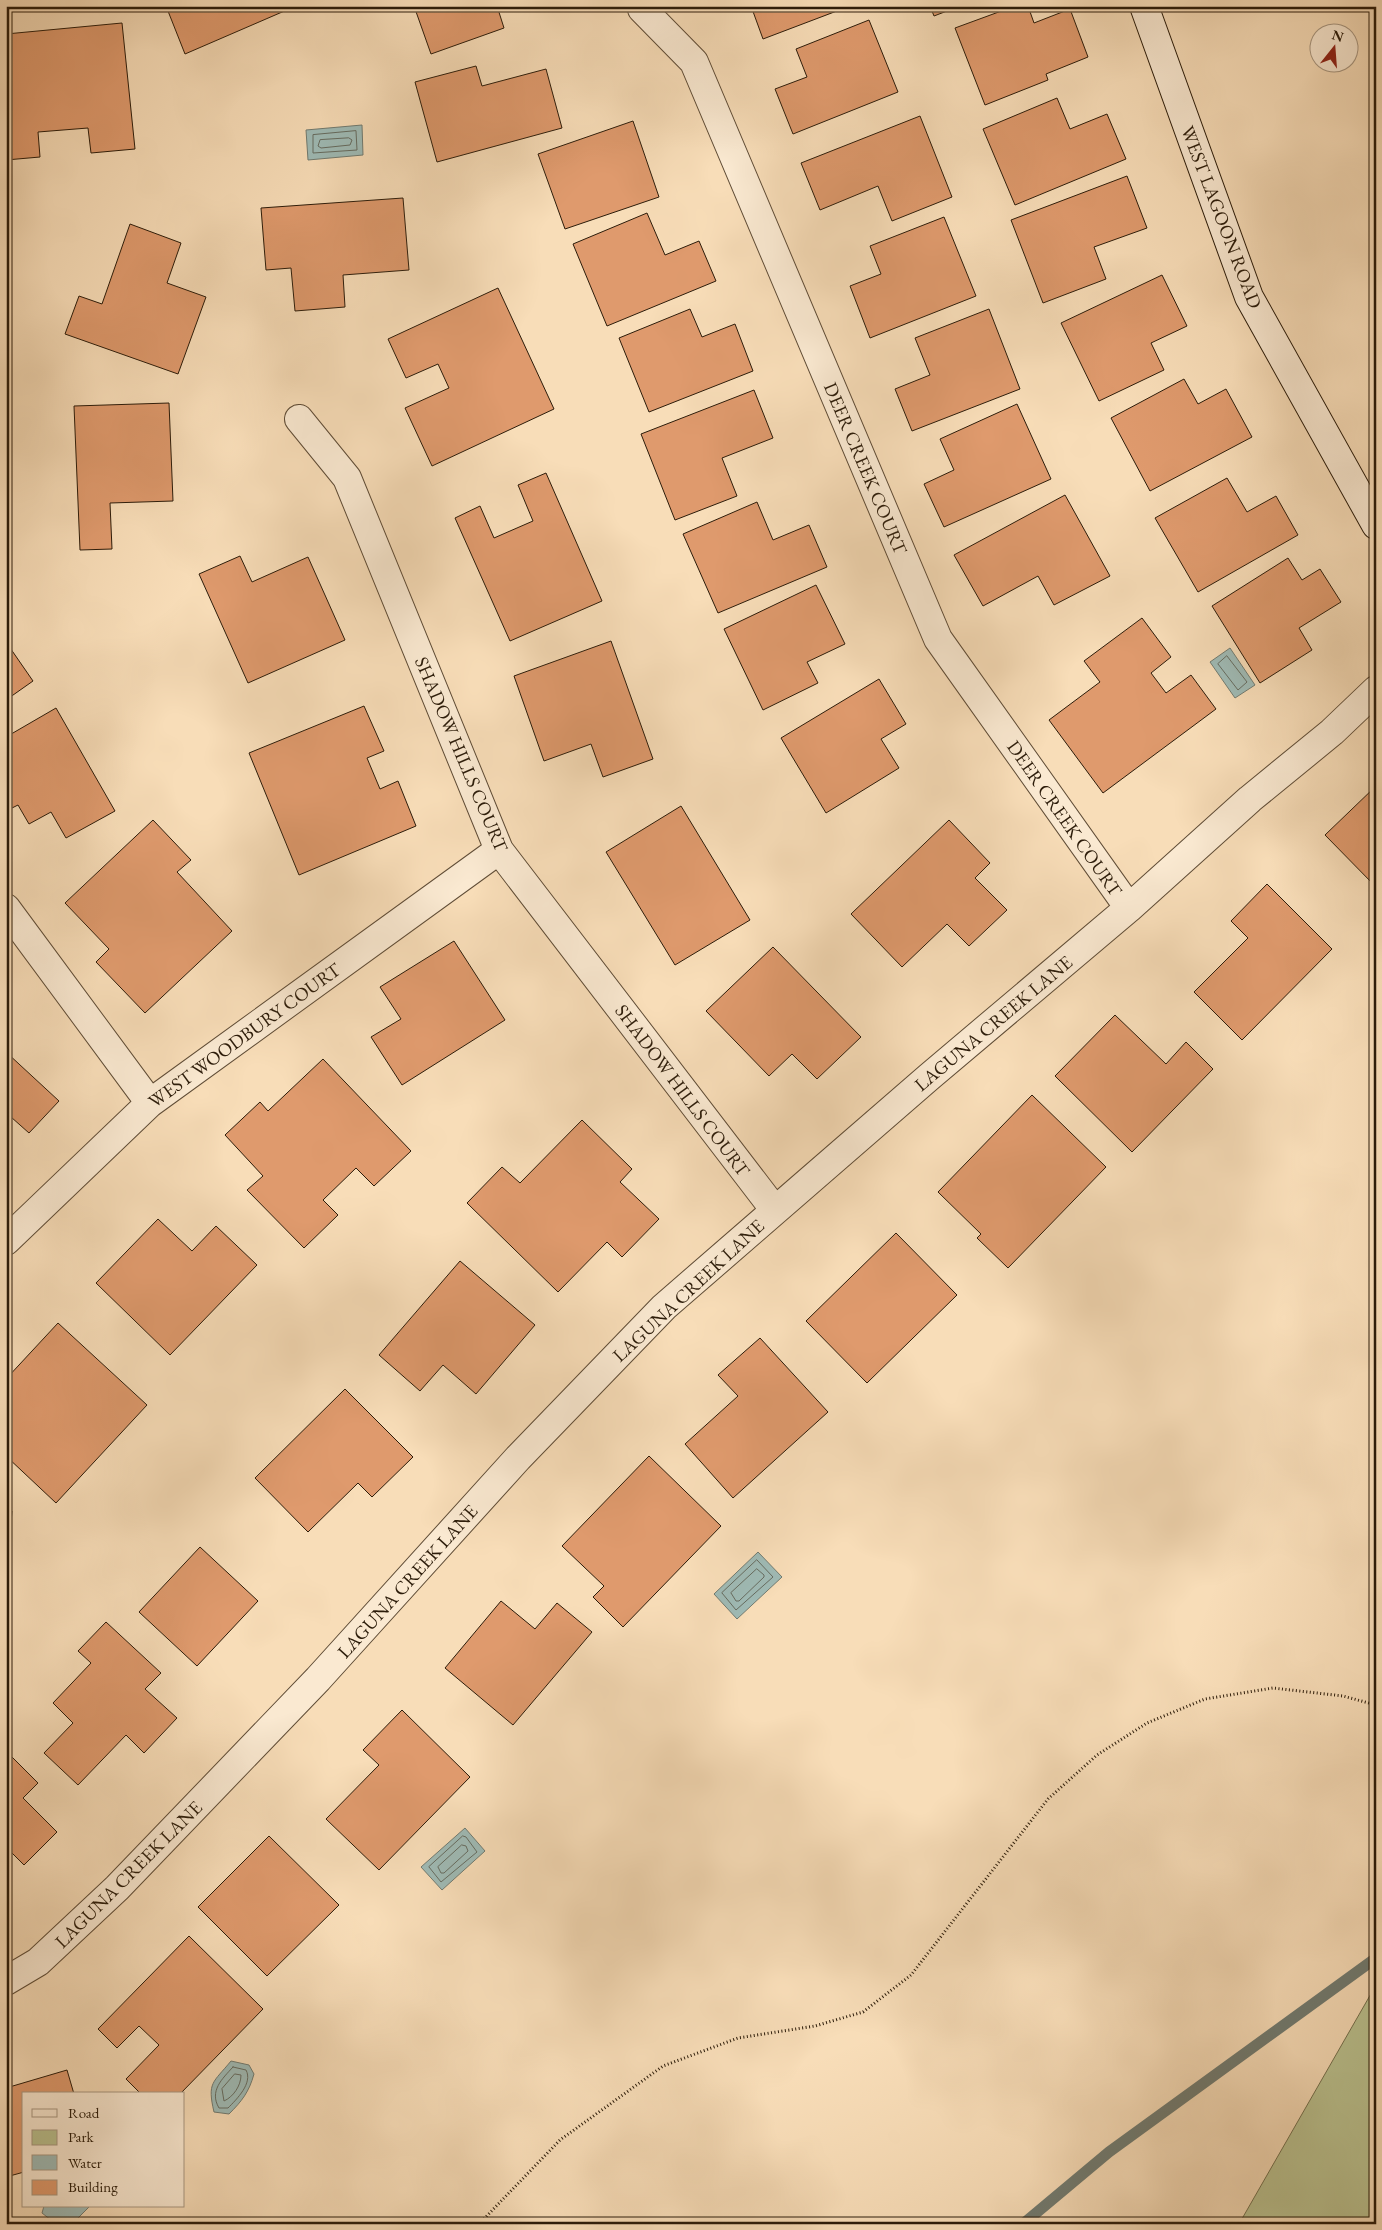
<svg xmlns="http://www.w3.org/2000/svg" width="1382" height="2230" viewBox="0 0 1382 2230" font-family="'EB Garamond',serif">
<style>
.green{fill:#bac290;stroke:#736f4d}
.water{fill:#9fbbb6;stroke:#717b71}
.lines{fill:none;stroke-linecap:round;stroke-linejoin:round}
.shore{stroke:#666c60;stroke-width:1}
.stream{stroke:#717b71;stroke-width:11}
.building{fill:#df9a6d;stroke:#2c1c0a}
.street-casing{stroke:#5f4c36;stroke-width:30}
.secondary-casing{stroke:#2c1c0a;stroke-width:30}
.path{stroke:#2c1c0a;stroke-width:3;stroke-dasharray:1 2.5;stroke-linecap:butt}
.street{stroke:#fae9d1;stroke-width:28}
.secondary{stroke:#fae9d1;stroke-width:28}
.labels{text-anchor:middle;stroke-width:4;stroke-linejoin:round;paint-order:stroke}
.street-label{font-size:19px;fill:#2c1c0a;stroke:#fae9d1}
</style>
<rect width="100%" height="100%" fill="#f8ddb8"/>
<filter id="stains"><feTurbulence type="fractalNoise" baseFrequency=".004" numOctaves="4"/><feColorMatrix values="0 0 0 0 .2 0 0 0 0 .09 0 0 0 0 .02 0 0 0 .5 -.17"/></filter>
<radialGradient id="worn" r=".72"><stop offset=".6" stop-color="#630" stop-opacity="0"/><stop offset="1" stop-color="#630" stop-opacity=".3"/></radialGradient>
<path class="green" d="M1376 1985V2224H1239Z"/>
<path class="water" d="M362 125 363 155 308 160 306 130Z
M1230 648 1255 685 1235 698 1210 662Z
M758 1552 782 1577 737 1619 714 1594Z
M465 1828 485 1851 442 1890 421 1867Z
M231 2061 249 2065 254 2074C249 2092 242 2101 229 2114L214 2112C207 2082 213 2083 231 2061Z
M44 2206H90L72 2224H56L42 2213Z"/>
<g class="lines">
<path class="shore" d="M356 131 357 150 313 153V135Z
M349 138 352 140 350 145 321 148 318 146 320 140Z
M1227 656 1247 682 1238 690 1218 664Z
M757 1560 773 1577 736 1610 722 1593Z
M757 1569 764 1575V1577L739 1601H736L731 1593Z
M463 1836 466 1837 477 1852 441 1882 429 1867Z
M462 1845 466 1846 468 1851 444 1873H441L438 1867Z
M233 2067 246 2070C253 2083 237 2099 228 2108H219C209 2091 222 2079 233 2067Z
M235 2074 241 2075C241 2086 233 2097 224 2101L222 2089Z"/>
<path class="stream" d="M1023 2224 1109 2152 1376 1958"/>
</g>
<path class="building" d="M166 6H296L185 54Z
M414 6H497L504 28 431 54Z
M751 6H850L763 39Z
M930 6H960L934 16Z
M1015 6H1028L1034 23 1070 9 1088 57 1046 74 1048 80 985 105 955 28Z
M869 20 898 92 793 134 775 89 807 77 796 49Z
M122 23 135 149 91 153 88 128 38 132 40 157 6 160V34Z
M476 66 482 86 546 69 562 128 437 162 415 82Z
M1057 98 1070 129 1107 114 1126 159 1015 205 983 129Z
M920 116 952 197 892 221 878 186 820 210 801 163Z
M633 121 659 197 565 229 538 154Z
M1127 176 1147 228 1094 247 1106 279 1043 303 1011 220Z
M403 198 409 270 343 275 345 307 295 311 291 268 266 270 261 208Z
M647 213 665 255 699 241 716 281 607 326 573 244Z
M944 217 976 296 870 338 850 286 881 274 870 246Z
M130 224 181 243 167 283 206 297 178 374 65 334 79 296 102 304Z
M1162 275 1187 326 1151 343 1164 370 1099 401 1061 323Z
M498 288 554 409 432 466 405 408 449 388 438 364 406 378 388 339Z
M690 309 702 337 735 324 753 371 649 412 619 338Z
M989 309 1020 389 912 431 895 389 930 375 915 338Z
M1184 379 1198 404 1226 389 1252 437 1150 491 1111 418Z
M754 390 773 438 722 458 737 496 675 520 641 434Z
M169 403 173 501 110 503 112 549 80 550 74 406Z
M1017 404 1051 479 944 527 924 484 954 470 940 439Z
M546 473 602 601 510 641 455 518 480 506 494 538 533 521 518 485Z
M1227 478 1247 512 1276 496 1298 535 1198 592 1155 518Z
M1065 495 1110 576 1054 605 1038 576 983 606 954 555Z
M757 502 773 540 809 525 827 567 718 613 683 534Z
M240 556 252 582 308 557 345 640 248 683 199 574Z
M1288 558 1302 580 1320 569 1341 602 1299 628 1312 650 1260 683 1212 606Z
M816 585 845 644 807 662 818 683 763 710 724 629Z
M1142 618 1171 657 1151 673 1166 693 1191 675 1216 709 1103 793 1049 720 1100 682 1084 661Z
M611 641 653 759 603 777 591 744 544 761 514 676Z
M6 642 33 681 6 700Z
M879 679 906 724 881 739 899 768 826 813 781 738Z
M364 706 384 751 367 758 380 789 398 781 416 826 299 875 249 753Z
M56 708 115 811 66 838 51 812 29 824 18 805 6 811V737Z
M1376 786V887L1325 835Z
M681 806 750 920 675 965 606 852Z
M153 820 191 860 177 872 232 931 145 1013 96 962 109 949 65 903Z
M949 820 990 863 975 878 1007 910 969 946 947 924 902 967 851 914Z
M1267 884 1332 949 1242 1040 1194 992 1248 938 1231 921Z
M454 941 505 1020 402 1085 371 1037 401 1019 380 987Z
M773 947 861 1037 817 1079 792 1054 769 1076 706 1011Z
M1115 1015 1166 1064 1186 1042 1213 1069 1132 1152 1055 1076Z
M6 1052 59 1101 29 1133 11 1117 6 1122Z
M323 1059 411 1151 374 1186 356 1168 323 1200 338 1215 304 1248 247 1190 263 1176 225 1135 260 1102 268 1111Z
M1032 1095 1106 1167 1008 1268 977 1238 981 1234 938 1192Z
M582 1120 632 1169 620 1182 659 1219 622 1257 607 1242 558 1292 467 1203 502 1167 520 1183Z
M158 1219 192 1251 216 1226 257 1265 170 1355 96 1283Z
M896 1233 957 1295 867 1383 806 1321Z
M460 1261 535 1325 476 1394 443 1365 420 1391 379 1355Z
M58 1323 147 1405 56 1503 6 1456V1379Z
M760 1338 828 1412 733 1498 685 1444 738 1396 718 1375Z
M345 1389 413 1457 372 1497 358 1483 308 1532 255 1478Z
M649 1456 721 1526 623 1627 593 1597 604 1586 562 1546Z
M6 1511H12L9 1546H6Z
M200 1547 258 1601 197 1666 139 1612Z
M6 1576 10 1577 6 1610Z
M501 1601 535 1629 557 1603 592 1632 513 1725 445 1668Z
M106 1622 161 1673 145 1689 177 1718 144 1753 126 1735 78 1785 44 1753 73 1723 53 1703 91 1663 78 1651Z
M402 1710 470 1777 379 1870 326 1819 379 1765 363 1750Z
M6 1751 38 1783 23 1798 57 1832 24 1865 6 1847Z
M269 1836 339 1905 267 1976 198 1907Z
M189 1936 263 2009 180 2094H141L126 2079 159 2045 139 2026 117 2048 98 2029Z
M67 2070 74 2094H24V2172L6 2177V2088Z"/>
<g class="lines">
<g class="street-casing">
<path id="street" d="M642 9 694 62 938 639 1129 908
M299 419 347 478 499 850 774 1209
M6 908 150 1103
M6 1241 150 1103 499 850
M6 1981 38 1962 117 1888 318 1679 518 1458 664 1307 929 1077 1129 908 1250 799 1332 732 1376 690"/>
</g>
<g class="secondary-casing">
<path id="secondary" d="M1144 6 1249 297 1376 525"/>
</g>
<path class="path" d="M479 2224 560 2140 663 2066 738 2038 815 2026 863 2012 911 1975 1048 1799 1097 1755 1147 1723 1205 1699 1273 1688 1343 1696 1376 1705"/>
<use href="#street" class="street"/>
<use href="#secondary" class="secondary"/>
</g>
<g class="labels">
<g class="street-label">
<text transform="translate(1222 217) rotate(69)" y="7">WEST LAGOON ROAD</text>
<text transform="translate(866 468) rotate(67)" y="7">DEER CREEK COURT</text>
<text transform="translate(462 754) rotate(67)" y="7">SHADOW HILLS COURT</text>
<text transform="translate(1065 818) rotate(55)" y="7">DEER CREEK COURT</text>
<text transform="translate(993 1023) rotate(-40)" y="7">LAGUNA CREEK LANE</text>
<text transform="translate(244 1035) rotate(-36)" y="7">WEST WOODBURY COURT</text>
<text transform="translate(683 1090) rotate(53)" y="7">SHADOW HILLS COURT</text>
<text transform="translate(688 1290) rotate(-43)" y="7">LAGUNA CREEK LANE</text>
<text transform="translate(407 1581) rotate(-48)" y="7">LAGUNA CREEK LANE</text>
<text transform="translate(128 1874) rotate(-45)" y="7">LAGUNA CREEK LANE</text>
</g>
</g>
<rect width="1382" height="2230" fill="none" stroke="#f8ddb8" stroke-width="25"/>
<rect x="8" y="8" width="1367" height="2215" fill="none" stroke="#2c1c0a" stroke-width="2.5"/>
<rect x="12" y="12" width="1357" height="2205" fill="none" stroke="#2c1c0a"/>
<rect x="22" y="2092" width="162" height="115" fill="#fae9d1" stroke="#a89781"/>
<rect x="32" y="2109" width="25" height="8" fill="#fae9d1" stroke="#a89781"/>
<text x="68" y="2118" font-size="15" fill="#2c1c0a">Road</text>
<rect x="32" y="2130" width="25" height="15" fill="#bac290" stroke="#a89781"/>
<text x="68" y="2142" font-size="15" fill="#2c1c0a">Park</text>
<rect x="32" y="2155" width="25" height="15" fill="#9fbbb6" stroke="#a89781"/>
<text x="68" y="2168" font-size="15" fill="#2c1c0a">Water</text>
<rect x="32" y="2180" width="25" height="15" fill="#df9a6d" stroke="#a89781"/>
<text x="68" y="2192" font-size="15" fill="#2c1c0a">Building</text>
<g transform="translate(1334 48) rotate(17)"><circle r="24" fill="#fae9d1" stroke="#a89781"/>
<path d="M0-4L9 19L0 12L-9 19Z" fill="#8f2418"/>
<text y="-8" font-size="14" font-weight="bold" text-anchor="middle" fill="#2c1c0a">N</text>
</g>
<rect width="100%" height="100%" filter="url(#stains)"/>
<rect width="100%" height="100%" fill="url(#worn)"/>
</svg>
